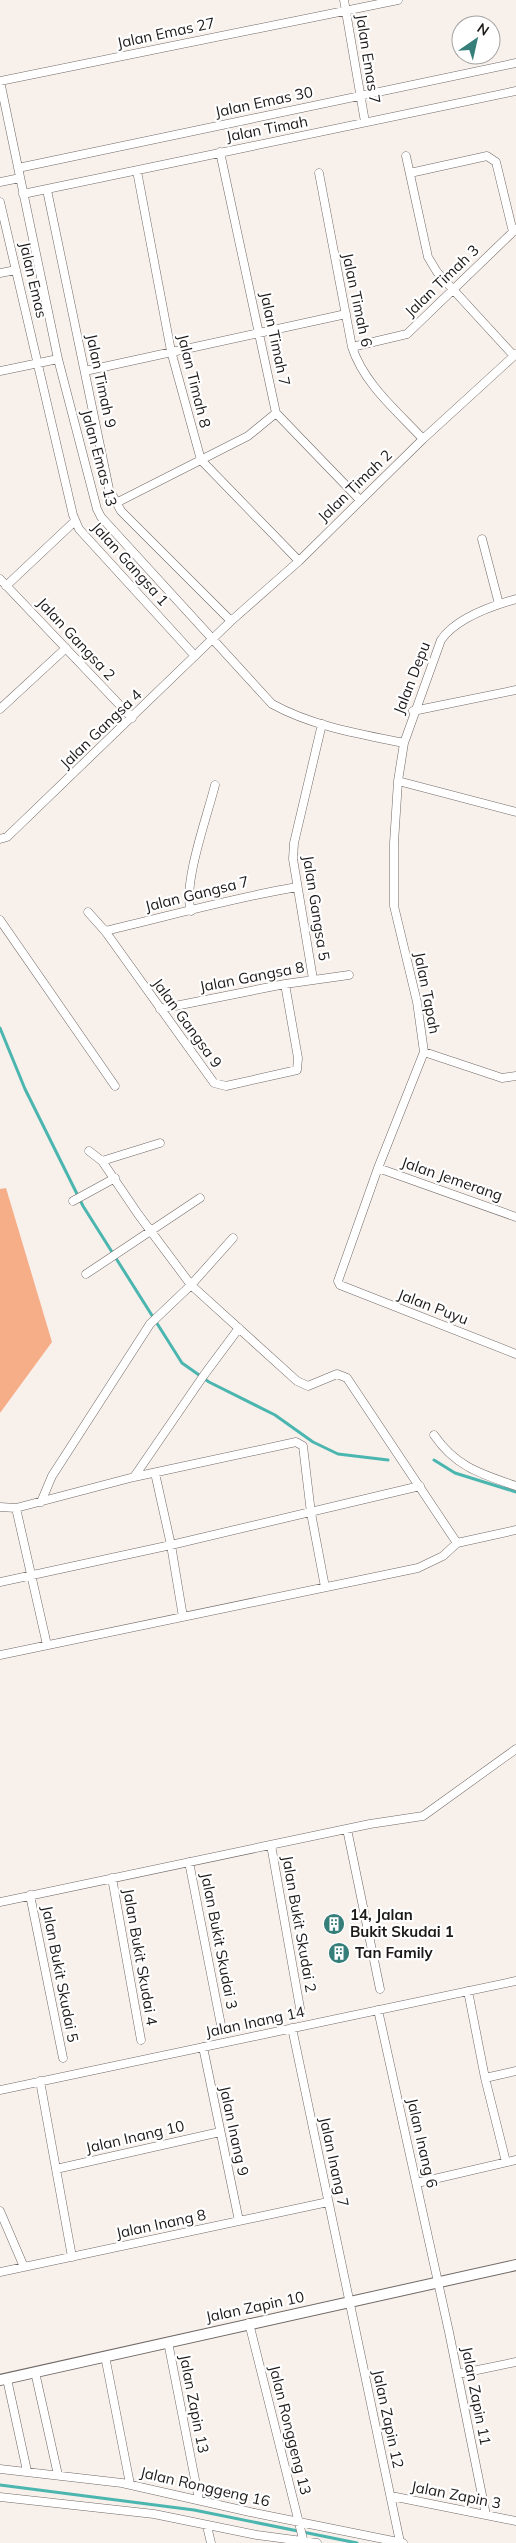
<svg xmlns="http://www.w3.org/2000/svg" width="516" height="2543" viewBox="0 0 516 2543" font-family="Mulish,sans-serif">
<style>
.forest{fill:#f6ae89}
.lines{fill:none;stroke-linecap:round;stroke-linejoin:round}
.stream{stroke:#4bb6af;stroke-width:3}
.minor-casing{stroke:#706966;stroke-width:9}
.tertiary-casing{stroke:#706966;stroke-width:12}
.minor{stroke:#fff;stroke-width:8}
.tertiary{stroke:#fff;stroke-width:10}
.labels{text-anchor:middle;stroke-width:4.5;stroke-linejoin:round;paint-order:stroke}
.street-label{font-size:15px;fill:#1c1918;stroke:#fff}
.poi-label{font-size:15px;font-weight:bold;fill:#1c1918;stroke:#fff;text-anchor:start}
</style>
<rect width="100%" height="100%" fill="#f8f0eb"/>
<path class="forest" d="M6 1188 52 1342 0 1413V1189Z"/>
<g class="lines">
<path class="stream" d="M0 1028 25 1089 83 1206 182 1363 209 1382 275 1415 313 1442 338 1454 388 1460
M434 1460 455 1473 516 1492
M0 2485 194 2510 357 2543"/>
<g class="minor-casing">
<path id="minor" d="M344 0 365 122
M0 81 58 359 97 509 101 517 272 704C312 726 359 734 404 743
M0 81 398 0
M220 152 276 413 360 500
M406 156 428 257 437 272 514 356
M18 168 516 63
M137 171 171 351 201 460 299 561
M319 173 352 347C364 384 397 411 423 439
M410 173 487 156 496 162 513 232
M0 182 20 178
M47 190 109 489 121 511 231 621
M23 194 516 91
M0 202 73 515 79 529 195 656
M0 273 16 270
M352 347 407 334 516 229
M0 371 58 359
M85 371 346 314
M116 503 248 436 276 413
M482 539 499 604
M0 579 132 718
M6 586 75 521
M516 599C491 606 456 618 441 640L404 743 398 781 394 843V906L417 1002 424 1052 378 1168 338 1281 340 1285 516 1354
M0 709 66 648
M413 711 516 690
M398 781 516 812
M0 839 7 837 231 621 299 561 423 439 516 354
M191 911C182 885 208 814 215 785
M88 912 105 931 214 1083 226 1086 297 1070 298 1058 285 984
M0 920 115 1086
M105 931C169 916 232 898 297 887
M313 979 293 859 294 843 322 724
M160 1009 285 984 349 975
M424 1052 502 1078 516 1076
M89 1151 102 1161 138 1214 191 1285 297 1381 308 1386 337 1374 347 1378 457 1543
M102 1161 160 1143
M378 1168 516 1217
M73 1201 115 1178
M86 1274 200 1198
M434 1435C456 1467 481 1474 516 1486
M155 1473 171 1545 183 1617
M134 1477 204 1375 239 1328
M41 1502 52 1476 150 1324 191 1285 233 1238
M0 1507 16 1508 134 1477 296 1442 303 1446 311 1513 325 1587
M16 1508 47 1645
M0 1582 171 1545 420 1486
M0 1655 418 1568 443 1556 457 1543 516 1530
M347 1829 380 1989
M271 1845 300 2008
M189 1862 221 2025
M112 1878 141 2040
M30 1895 63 2058
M0 1902 370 1824 423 1816 516 1749
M468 1991 485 2078 506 2162
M378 2010 449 2332 486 2515
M292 2028 400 2542
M203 2047 239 2221
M485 2078 516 2071
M40 2081 72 2257
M0 2090 516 1981
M56 2169 220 2132
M417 2183 516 2160
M0 2211 24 2267
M0 2272 328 2202
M249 2323 304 2543
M168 2342 199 2500
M105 2356 130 2484
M35 2372 58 2475
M458 2374 516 2362
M7 2379 27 2471
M0 2469 122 2483 250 2512 403 2543
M391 2496 516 2521
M0 2497 154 2514 257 2535 317 2543
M207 2526 211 2543"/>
</g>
<g class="tertiary-casing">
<path id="tertiary" d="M0 2380 516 2265"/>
</g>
<use href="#minor" class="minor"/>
<use href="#tertiary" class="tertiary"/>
</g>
<defs>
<g id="building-disc" transform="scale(1.125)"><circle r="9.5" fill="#367e79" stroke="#fff"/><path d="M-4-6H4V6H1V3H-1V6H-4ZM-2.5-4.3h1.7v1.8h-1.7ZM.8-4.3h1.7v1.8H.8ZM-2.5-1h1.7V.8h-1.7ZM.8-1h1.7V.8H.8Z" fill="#fff"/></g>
</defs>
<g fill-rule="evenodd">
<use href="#building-disc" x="334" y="1924"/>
<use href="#building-disc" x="339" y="1953"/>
</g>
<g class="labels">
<g class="street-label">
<text transform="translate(166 33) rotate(-12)" y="5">Jalan Emas 27</text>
<text transform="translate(368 59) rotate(81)" y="5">Jalan Emas 7</text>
<text transform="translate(264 102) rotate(-12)" y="5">Jalan Emas 30</text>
<text transform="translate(267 129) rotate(-11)" y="5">Jalan Timah</text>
<text transform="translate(33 280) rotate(77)" y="5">Jalan Emas</text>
<text transform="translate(442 281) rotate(-44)" y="5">Jalan Timah 3</text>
<text transform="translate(357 300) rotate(78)" y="5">Jalan Timah 6</text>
<text transform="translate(275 339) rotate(78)" y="5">Jalan Timah 7</text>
<text transform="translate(101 381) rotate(78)" y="5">Jalan Timah 9</text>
<text transform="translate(194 381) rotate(76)" y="5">Jalan Timah 8</text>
<text transform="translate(99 458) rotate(75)" y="5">Jalan Emas 13</text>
<text transform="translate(355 486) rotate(-44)" y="5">Jalan Timah 2</text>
<text transform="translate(130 564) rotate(48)" y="5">Jalan Gangsa 1</text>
<text transform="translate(76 639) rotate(47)" y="5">Jalan Gangsa 2</text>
<text transform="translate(412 678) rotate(-69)" y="5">Jalan Depu</text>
<text transform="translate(101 729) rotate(-44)" y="5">Jalan Gangsa 4</text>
<text transform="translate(197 894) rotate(-14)" y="5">Jalan Gangsa 7</text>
<text transform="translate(316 908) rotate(81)" y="5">Jalan Gangsa 5</text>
<text transform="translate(252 977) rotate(-11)" y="5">Jalan Gangsa 8</text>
<text transform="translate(427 993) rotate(79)" y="5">Jalan Tapah</text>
<text transform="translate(187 1023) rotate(54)" y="5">Jalan Gangsa 9</text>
<text transform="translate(452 1179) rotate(19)" y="5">Jalan Jemerang</text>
<text transform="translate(433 1307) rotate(21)" y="5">Jalan Puyu</text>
<text transform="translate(299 1924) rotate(80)" y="5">Jalan Bukit Skudai 2</text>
<text transform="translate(219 1941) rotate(79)" y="5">Jalan Bukit Skudai 3</text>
<text transform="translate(140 1957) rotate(80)" y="5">Jalan Bukit Skudai 4</text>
<text transform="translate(60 1974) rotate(79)" y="5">Jalan Bukit Skudai 5</text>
<text transform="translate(255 2022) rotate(-12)" y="5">Jalan Inang 14</text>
<text transform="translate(234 2131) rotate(78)" y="5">Jalan Inang 9</text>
<text transform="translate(135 2137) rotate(-13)" y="5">Jalan Inang 10</text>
<text transform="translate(422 2143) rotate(77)" y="5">Jalan Inang 6</text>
<text transform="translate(334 2162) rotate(78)" y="5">Jalan Inang 7</text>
<text transform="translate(161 2224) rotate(-12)" y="5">Jalan Inang 8</text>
<text transform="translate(255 2307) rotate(-12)" y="5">Jalan Zapin 10</text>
<text transform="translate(476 2396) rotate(79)" y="5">Jalan Zapin 11</text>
<text transform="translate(194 2404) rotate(79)" y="5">Jalan Zapin 13</text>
<text transform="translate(388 2419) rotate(78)" y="5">Jalan Zapin 12</text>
<text transform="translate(290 2430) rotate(76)" y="5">Jalan Ronggeng 13</text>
<text transform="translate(205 2487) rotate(13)" y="5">Jalan Ronggeng 16</text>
<text transform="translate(456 2495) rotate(11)" y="5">Jalan Zapin 3</text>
</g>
<g class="poi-label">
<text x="350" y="1920">14, Jalan<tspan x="350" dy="17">Bukit Skudai 1</tspan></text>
<text x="355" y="1958">Tan Family</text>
</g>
</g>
<g transform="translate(476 40) rotate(34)"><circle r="24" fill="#ffffff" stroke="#a4a3a3"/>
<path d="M0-4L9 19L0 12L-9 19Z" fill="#367e79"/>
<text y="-8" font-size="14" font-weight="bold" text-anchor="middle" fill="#1c1918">N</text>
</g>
</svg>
